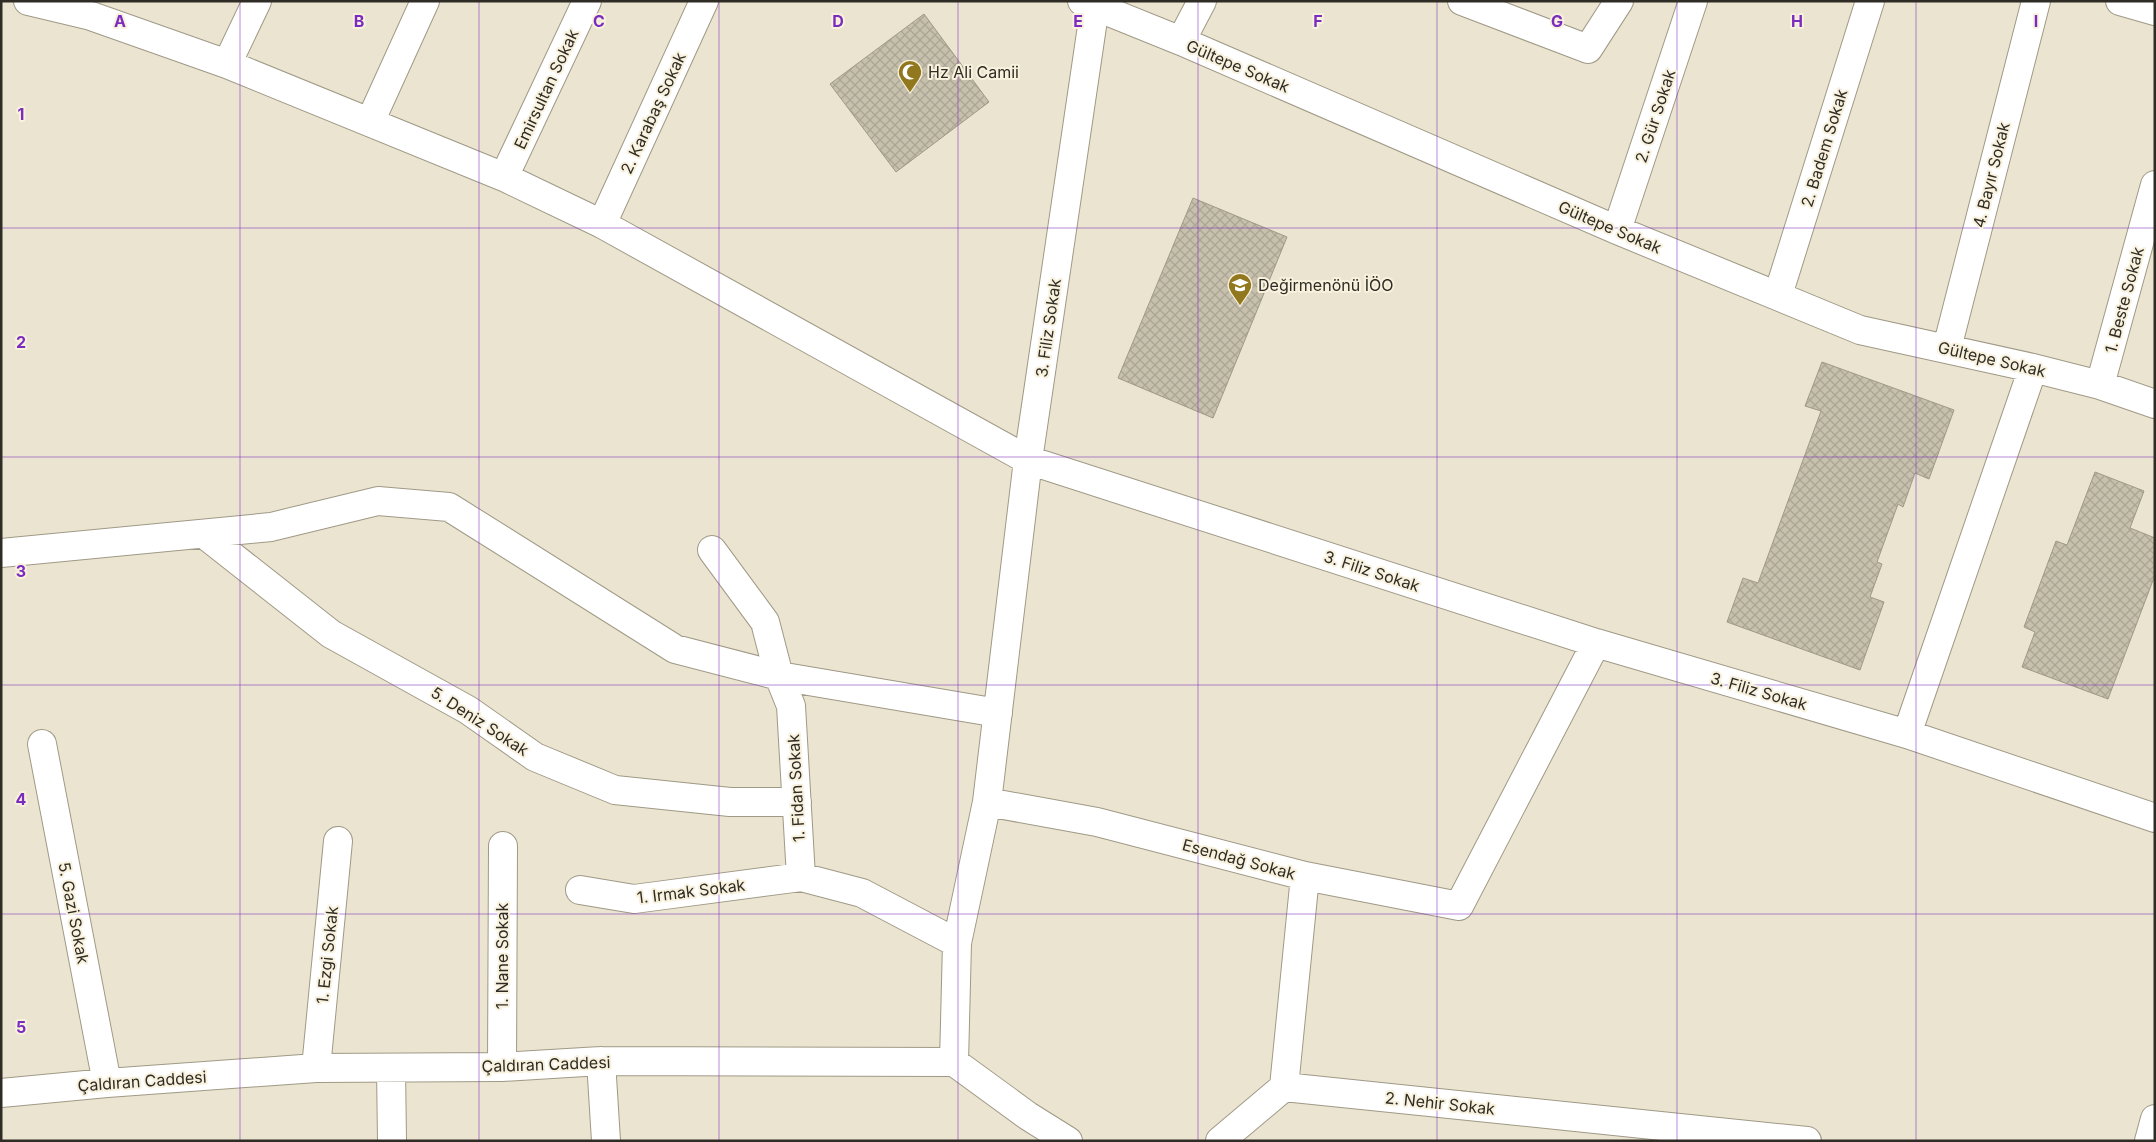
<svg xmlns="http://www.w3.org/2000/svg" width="2156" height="1142" viewBox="0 0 2156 1142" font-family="Inter,sans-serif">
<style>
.building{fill:url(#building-cross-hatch);stroke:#9f9986}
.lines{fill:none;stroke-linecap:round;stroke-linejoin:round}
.minor-casing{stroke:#9f9986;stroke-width:30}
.minor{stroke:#fff;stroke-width:28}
.grid{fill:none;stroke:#7b2cbf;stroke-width:1;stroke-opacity:0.55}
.labels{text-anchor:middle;stroke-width:4;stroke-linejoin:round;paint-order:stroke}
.street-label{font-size:16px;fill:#2f2c25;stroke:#f8f1dd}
.poi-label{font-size:16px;fill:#2f2c25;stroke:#f8f1dd;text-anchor:start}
.grid-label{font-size:16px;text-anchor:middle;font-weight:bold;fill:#7b2cbf;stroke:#f8f1dd;stroke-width:4;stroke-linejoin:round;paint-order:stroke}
</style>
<defs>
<pattern id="building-cross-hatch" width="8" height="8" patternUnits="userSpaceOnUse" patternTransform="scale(1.25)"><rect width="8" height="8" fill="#c6c0ac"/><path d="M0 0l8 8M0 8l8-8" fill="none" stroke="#aaa594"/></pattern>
</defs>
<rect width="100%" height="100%" fill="#ebe4d0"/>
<path class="building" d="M924 14 989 102 896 172 830 84Z
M1193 198 1287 237 1213 418 1118 378Z
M1822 362 1954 410 1929 479 1915 473 1903 507 1898 504 1877 562 1882 564 1870 597 1884 602 1860 670 1727 622 1743 578 1758 583 1821 411 1805 406Z
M2095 472 2144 491 2130 528 2155 538V575L2108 699 2022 667 2035 632 2024 627 2056 541 2067 545Z"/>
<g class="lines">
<g class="minor-casing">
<path id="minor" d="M28 1 91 16 227 64 504 177 602 224 1028 460 987 802
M1082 1 1181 41 1617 230 1860 330 2033 368 2100 385 2155 404
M1462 1 1588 49 1619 1
M2120 1 2155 11
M1095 6 1028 460 1596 643 1907 734 2155 818
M1181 41 1202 1
M227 64 257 1
M370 122 425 1
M504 177 587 1
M602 224 704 1
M1617 230 1693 1
M1778 295 1870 1
M1947 348 2036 1
M2100 385 2155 185
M204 534 331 634 468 710 535 757 615 790 730 802H797
M712 550 765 622 779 676 791 706 801 877 862 893 957 943
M1 553 271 527 378 501 449 507 675 649 779 676 998 713
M1907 734 2033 368
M42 744 107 1083
M1305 876 1284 1087 1807 1141
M580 890 634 899 801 877
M601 1061 606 1141
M954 1062 957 943 987 802 1097 822 1305 876 1459 906 1596 643
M502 1067 503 846
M316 1068 338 841
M391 1068 392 1141
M1 1093 107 1083 316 1068 502 1067 601 1061 954 1062 1028 1116 1068 1141
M1220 1141 1284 1087
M2149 1141 2155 1119"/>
</g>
<use href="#minor" class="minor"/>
</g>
<path class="grid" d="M240 1V1141M479 1V1141M719 1V1141M958 1V1141M1198 1V1141M1437 1V1141M1677 1V1141M1916 1V1141M1 228H2155M1 457H2155M1 685H2155M1 914H2155"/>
<defs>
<g id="mosque-pin" transform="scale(1.25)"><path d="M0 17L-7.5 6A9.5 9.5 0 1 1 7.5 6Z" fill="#91771d" stroke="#f8f1dd"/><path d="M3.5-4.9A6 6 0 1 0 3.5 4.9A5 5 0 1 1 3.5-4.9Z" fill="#fff"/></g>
<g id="school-pin" transform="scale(1.25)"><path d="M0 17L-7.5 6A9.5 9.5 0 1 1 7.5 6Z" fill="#91771d" stroke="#f8f1dd"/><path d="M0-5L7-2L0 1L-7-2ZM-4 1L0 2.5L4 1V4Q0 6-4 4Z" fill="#fff"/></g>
</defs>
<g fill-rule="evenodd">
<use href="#mosque-pin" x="910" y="72"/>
<use href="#school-pin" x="1240" y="285"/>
</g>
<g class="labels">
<g class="street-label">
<text transform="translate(1238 66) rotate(23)" y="6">Gültepe Sokak</text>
<text transform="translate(546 89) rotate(-65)" y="6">Emirsultan Sokak</text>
<text transform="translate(653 113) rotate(-65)" y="6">2. Karabaş Sokak</text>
<text transform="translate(1655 116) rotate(-72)" y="6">2. Gür Sokak</text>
<text transform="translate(1824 148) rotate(-73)" y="6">2. Badem Sokak</text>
<text transform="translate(1991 175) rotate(-76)" y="6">4. Bayır Sokak</text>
<text transform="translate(1610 227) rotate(23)" y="6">Gültepe Sokak</text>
<text transform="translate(2124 300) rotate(-75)" y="6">1. Beste Sokak</text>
<text transform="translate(1048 328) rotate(-82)" y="6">3. Filiz Sokak</text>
<text transform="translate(1992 359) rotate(13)" y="6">Gültepe Sokak</text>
<text transform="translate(1372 571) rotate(18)" y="6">3. Filiz Sokak</text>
<text transform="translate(1759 691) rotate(16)" y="6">3. Filiz Sokak</text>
<text transform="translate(480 721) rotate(33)" y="6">5. Deniz Sokak</text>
<text transform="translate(796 788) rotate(-93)" y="6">1. Fidan Sokak</text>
<text transform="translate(1239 859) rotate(15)" y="6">Esendağ Sokak</text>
<text transform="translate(691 891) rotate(-7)" y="6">1. Irmak Sokak</text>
<text transform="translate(74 913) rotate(79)" y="6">5. Gazi Sokak</text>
<text transform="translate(327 955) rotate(-84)" y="6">1. Ezgi Sokak</text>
<text transform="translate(502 956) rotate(-90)" y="6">1. Nane Sokak</text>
<text transform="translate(546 1064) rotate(-2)" y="6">Çaldıran Caddesi</text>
<text transform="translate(142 1081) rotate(-4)" y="6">Çaldıran Caddesi</text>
<text transform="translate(1440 1103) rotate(6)" y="6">2. Nehir Sokak</text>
</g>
<g class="poi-label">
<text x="928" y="78">Hz Ali Camii</text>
<text x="1258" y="291">Değirmenönü İÖO</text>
</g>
</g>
<g class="grid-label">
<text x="120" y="27">A</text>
<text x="359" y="27">B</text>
<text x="599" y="27">C</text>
<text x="838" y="27">D</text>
<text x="1078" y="27">E</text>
<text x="1318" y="27">F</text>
<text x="1557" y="27">G</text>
<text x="1797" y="27">H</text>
<text x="2036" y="27">I</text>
<text x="21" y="120">1</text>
<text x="21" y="348">2</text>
<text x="21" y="577">3</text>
<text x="21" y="805">4</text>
<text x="21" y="1033">5</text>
</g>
<rect width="2156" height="1142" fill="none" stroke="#2f2c25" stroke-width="5"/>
</svg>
